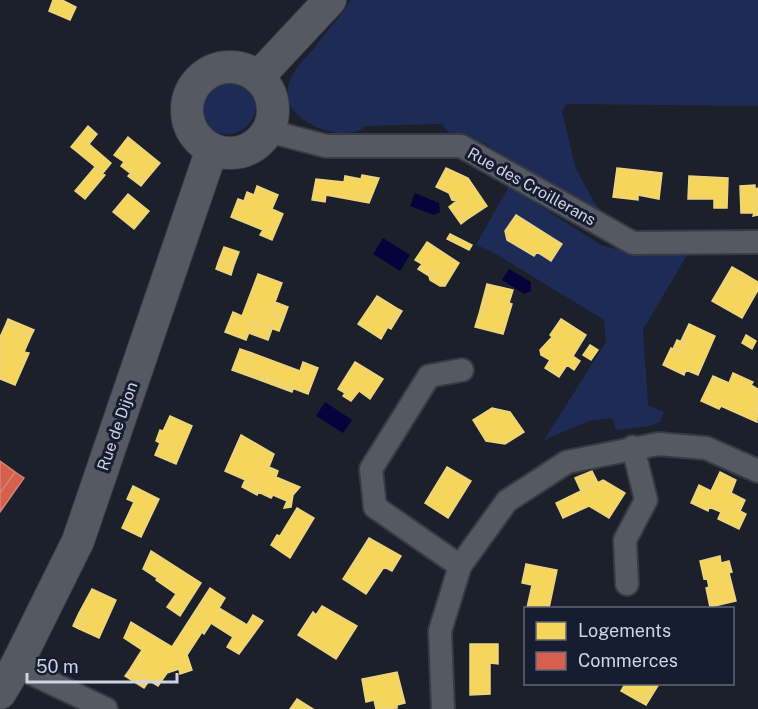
<svg xmlns="http://www.w3.org/2000/svg" width="758" height="709" viewBox="0 0 758 709" font-family="'Public Sans',sans-serif">
<style>
.green{fill:#1e2b56}
.water{fill:#05033b}
.homes{fill:#f6d55c;stroke:#ead584;stroke-width:1.5}
.shops{fill:#d6604d;stroke:#d4837a;stroke-width:1.5}
.lines{fill:none;stroke-linecap:round;stroke-linejoin:round}
.street-casing{stroke:#383a44;stroke-width:26}
.secondary-casing{stroke:#383a44;stroke-width:34}
.street{stroke:#555961;stroke-width:22}
.secondary{stroke:#555961;stroke-width:32}
.labels{text-anchor:middle;stroke-width:6;stroke-linejoin:round;paint-order:stroke}
.street-label{font-size:16px;fill:#cfd4e2;stroke:#161d30}
</style>
<rect width="100%" height="100%" fill="#1c202a"/>
<path class="green" d="M351 0H758V106L567 104 562 112 576 169 594 202 607 218 482 142 448 132 442 124 366 126C353 136 337 135 322 129 299 121 279 103 291 78 296 67 306 57 314 48 326 32 340 17 351 0Z
M198 105a29 29 0 1 1 58 0a29 29 0 1 1-58 0Z
M509 186 601 245 631 253 687 255 643 330 648 405 664 412 660 422 650 426 616 430 612 418 589 421 544 440 606 342 604 320 491 251 476 245Z"/>
<path class="water" d="M415 193 439 203 440 212 434 215 410 206Z
M383 238 410 255 400 271 373 254Z
M509 269 531 282V291L524 294 502 280Z
M325 402 352 420 343 433 316 416Z"/>
<path class="homes" d="M53 0H62L76 7 70 20 49 11Z
M88 126 97 134 89 144 111 163 103 173 71 147Z
M128 137 160 163 145 181 132 171 130 173 121 166 124 162 114 155Z
M95 167 105 175 85 199 75 191Z
M446 168 468 178 487 206 466 220 454 203 457 201 452 200 449 193 436 187Z
M617 168 662 173 659 199 638 195V200L613 197Z
M132 171 145 181 141 186 128 176Z
M362 175 379 178 369 203 326 195 325 202 312 200 316 179 344 182 345 176 361 179Z
M689 176 728 178 727 208H714V199H688Z
M755 185V189L758 188V215L753 216 754 213H741L740 186Z
M257 186 278 195 272 209 283 214 272 240 260 235 263 230 231 217 238 199 244 201 247 192 254 195Z
M128 194 149 211 134 229 113 212Z
M454 203 466 220 461 224 449 207Z
M516 215 562 244 551 261 537 252 534 256 507 240 505 231Z
M450 234 472 245 469 250 447 239Z
M427 242 459 263 448 281 432 271 429 276 418 269 422 264 415 260Z
M224 247 239 252 234 265 219 260Z
M219 260 234 265 231 275 216 269Z
M732 267 741 272 731 290 722 284Z
M432 271 448 281 445 286H440L430 280 429 276Z
M741 272 758 282V290L742 318 712 301 722 284 731 290Z
M258 274 282 283 271 313 284 318 279 331 253 322 246 340 225 332 233 312 242 316Z
M487 284 491 285 482 315 479 314Z
M491 285 513 290 509 303 512 304 503 334 475 327 479 314 482 315Z
M377 296 398 309 381 339 358 324Z
M275 302 288 307 284 318 271 313Z
M398 309 402 311 391 329 387 327Z
M8 319 34 330 31 336 6 324Z
M561 319 586 335 573 356 580 361 574 370 567 365 559 377 545 368 550 360 541 355 540 350 552 337 550 335Z
M253 322 272 329 268 340 249 333Z
M6 324 31 336 24 352 29 353 15 385 0 379V337Z
M689 324 715 336 698 375 686 370 684 375 663 365 671 348 681 353 685 343 681 341Z
M746 335 756 341 752 349 742 343Z
M677 340 685 343 681 353 673 349Z
M590 345 598 350 591 360 583 355Z
M240 349 252 353 246 371 293 389 292 392 232 370Z
M252 353 300 371 303 362 318 368 308 394 246 371Z
M355 362 383 379 370 399 359 391 351 401 343 396 345 393 338 389Z
M733 373 753 382 751 385 758 389 757 422 721 406 719 409 701 401 713 376 729 383Z
M492 408 510 412 524 432 505 444 486 441 473 420Z
M170 416 192 426 176 464 155 455 160 443 156 441 160 430 163 431Z
M241 435 274 454 269 467 278 471 276 477 300 487 293 495 291 507 284 508 287 501 273 495 271 498 258 492 261 487 225 471Z
M447 467 471 481 448 518 425 503Z
M592 471 598 483 581 491 575 478Z
M720 472 736 480 731 493 745 500 740 511 746 514 739 529 718 519 721 512 709 507 708 511 691 503 699 485 711 491Z
M245 480 261 487 257 495 242 487Z
M603 480 625 493 609 518 589 506 563 518 556 503Z
M133 486 159 499 141 537 122 528 134 502 127 499Z
M297 508 314 518 290 558 271 545 277 535 280 536Z
M369 538 401 556 392 571 384 567 366 594 343 579Z
M151 551 201 583 180 616 167 607 176 594 156 580 157 578 143 569Z
M720 556 721 563 729 561 732 572 729 573 736 601 710 607 706 588 709 587 707 578 704 579 700 561Z
M526 564 557 570 549 608H527L532 585 522 583Z
M210 588 225 598 219 608 247 625 253 615 263 621 239 654 227 647 233 637 211 623 204 634 202 632 187 655 192 670 180 674 179 669 167 673 158 686 130 669 142 650 124 638 131 622 172 647Z
M92 589 116 600 99 638 79 629 85 616 79 613Z
M322 606 357 626 336 659 298 635 313 612 316 615Z
M79 613 85 616 79 629 73 626Z
M470 644H498V664L490 663V694L470 695Z
M130 669 149 681 144 688 125 676Z
M397 672 405 703 397 705V708L376 709 374 700 366 702 362 679Z
M625 684H653L644 700 637 696 635 699 621 691Z
M653 684H659L646 705 635 699 637 696 644 700Z
M297 699 313 709H290Z"/>
<path class="shops" d="M0 461 15 472 0 493Z
M15 472 24 478 0 512V493Z"/>
<g class="lines">
<g class="street-casing">
<path id="street" d="M268 131 326 146H461L633 243 758 242
M460 566 375 507 371 469 429 376 462 370
M627 584 625 540 646 500 633 447
M16 666 106 709
M443 709 440 631 460 566 507 501 567 462 658 444 706 448 758 471"/>
</g>
<g class="secondary-casing">
<path id="secondary" d="M187 110a43 43 0 1 1 86 0a43 43 0 1 1-86 0Z
M258 77 330 0
M0 693 16 666 78 541 212 149"/>
</g>
<use href="#street" class="street"/>
<use href="#secondary" class="secondary"/>
</g>
<g class="labels">
<g class="street-label">
<text transform="translate(532 186) rotate(29)" y="6">Rue des Croillerans</text>
<text transform="translate(117 426) rotate(-71)" y="6">Rue de Dijon</text>
</g>
</g>
<rect x="524" y="607" width="210" height="78" fill="#161d30" stroke="#606677" stroke-width="1.5"/>
<rect x="536" y="622" width="30" height="18" fill="#f6d55c" stroke="#606677" stroke-width="1.5"/>
<text x="578" y="637" font-size="18" fill="#cfd4e2">Logements</text>
<rect x="536" y="652" width="30" height="18" fill="#d6604d" stroke="#606677" stroke-width="1.5"/>
<text x="578" y="667" font-size="18" fill="#cfd4e2">Commerces</text>
<path d="M27 673v9h150v-9" fill="none" stroke="#cfd4e2" stroke-width="3"/>
<text x="36" y="673" font-size="18" fill="#cfd4e2" stroke="#161d30" stroke-width="4.5" paint-order="stroke">50 m</text>
</svg>
